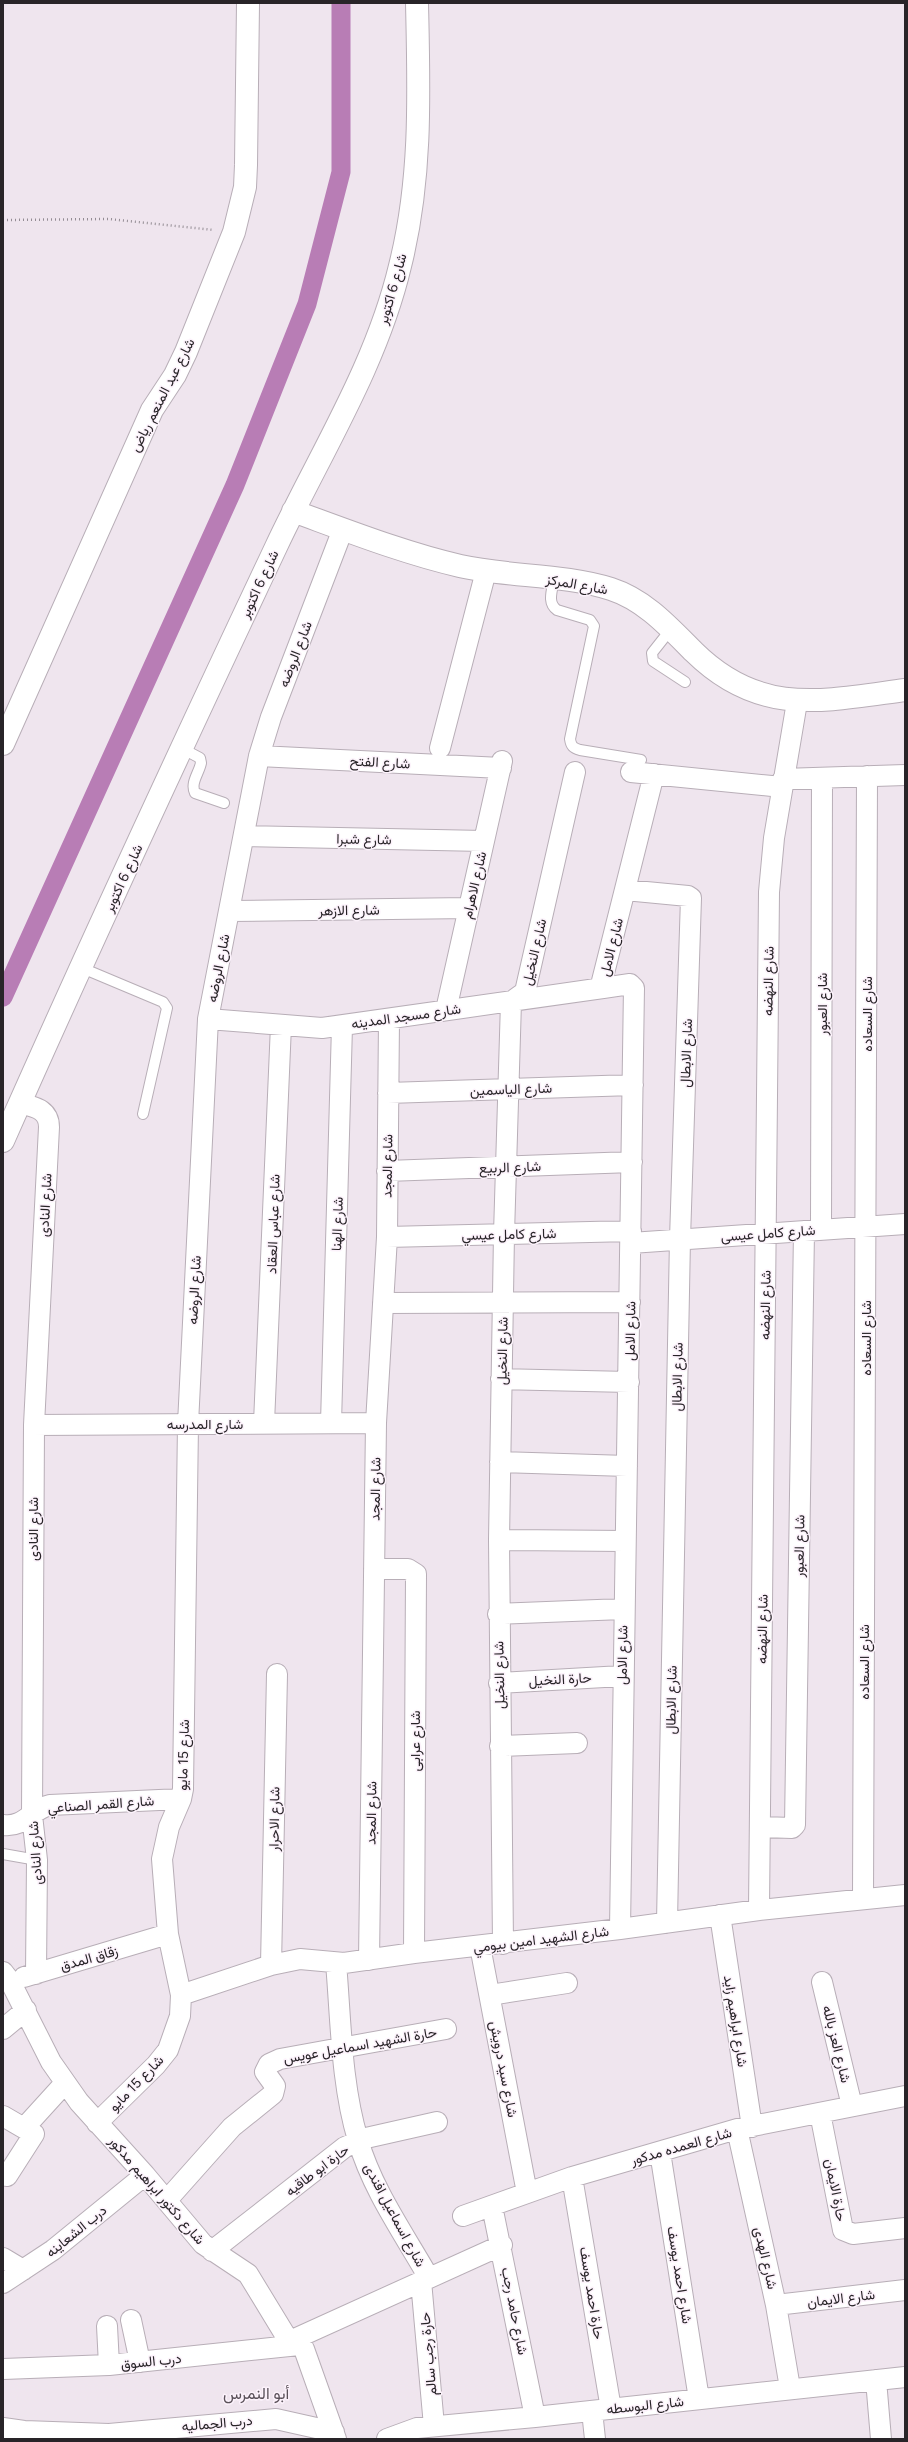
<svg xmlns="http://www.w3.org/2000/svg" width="908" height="2442" viewBox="0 0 908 2442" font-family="Figtree,Vazirmatn,sans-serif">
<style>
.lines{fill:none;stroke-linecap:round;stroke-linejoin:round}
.canal{stroke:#b87db5;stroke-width:19}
.lane-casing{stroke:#b8aeb7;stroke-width:12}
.street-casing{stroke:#b8aeb7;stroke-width:22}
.secondary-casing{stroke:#b8aeb7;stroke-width:24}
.path{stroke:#948d94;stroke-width:2.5;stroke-dasharray:1 3;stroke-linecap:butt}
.lane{stroke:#fff;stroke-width:10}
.street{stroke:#fff;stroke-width:20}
.secondary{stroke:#fff;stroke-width:22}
.labels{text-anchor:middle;stroke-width:3;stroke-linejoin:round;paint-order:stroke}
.street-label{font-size:14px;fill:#282428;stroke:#fcf2fb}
.quarter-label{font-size:16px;fill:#5a5159;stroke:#fcf2fb}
</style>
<rect width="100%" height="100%" fill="#efe5ee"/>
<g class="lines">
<path class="canal" d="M3 997 235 485 307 304 341 172V3"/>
<g class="lane-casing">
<path id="lane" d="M554 579C552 591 547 603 557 610L590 620 594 626 570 739C571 746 573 748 580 750L641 760
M671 629 652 653 653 661 685 682
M183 749 200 758 201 763C199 773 190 783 195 793L224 803
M82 968 163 1002 167 1008 143 1114
M3 1854 37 1860"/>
</g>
<g class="street-casing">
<path id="street" d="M440 748 486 571
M259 756 501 768
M631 772 782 787
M783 779 905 775
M245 836 484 841
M625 890 688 896 691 898 680 1239 667 1923
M230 911 469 908
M446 1010 502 761
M208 1019 322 1028 603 988
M388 1093 633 1085
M20 1103C34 1107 49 1109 49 1127L34 1425 32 1815 37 1860 36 1974
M387 1171 632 1162
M821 1230 822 778
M387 1237 631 1231
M631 1243 905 1224
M383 1303 630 1302
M501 1379 629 1382
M264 1423 281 1025
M331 1423 342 1026
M34 1425 376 1423
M500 1462 627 1466
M499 1540 625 1541
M374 1569H408L416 1574 414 1953
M498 1614 623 1609
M499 1683 622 1676
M500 1746 577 1743
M3 1825C24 1828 32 1809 50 1805L181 1799
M760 1827 792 1828 795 1825 804 1231
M863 1899 867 776
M759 1910 769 892 774 838 797 702
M720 1915 752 2127
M620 1929C623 1616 629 1302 634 988L630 984 603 988 601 985 654 774
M503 1944 499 1540 504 1234 511 1002 525 992 575 772
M480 1946 527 2193
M369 1960 376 1423 387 1237 389 1019
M336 1963C341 2021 341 2083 358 2140 372 2189 404 2234 429 2278
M271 1965 277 1674
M3 1972 10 1981 51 2062 79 2102 145 2175 203 2244 248 2274 287 2338 304 2349 336 2439
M24 1977 168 1934
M822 1982 852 2106
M181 1995 271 1965 300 1959 344 1963 414 1953 620 1929 759 1910 905 1895
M490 1995 567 1983
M3 2029 26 2010
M820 2113 843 2230 853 2234 905 2228
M3 2116 34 2134 7 2176
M97 2123 156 2065 168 2050 180 2016 181 1995 168 1934 162 1859 169 1827 181 1799 183 1789 188 1424 208 1019 259 756 271 717 343 529
M25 2127 65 2083
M737 2129 776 2305 790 2388
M660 2152 699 2399
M572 2177 611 2409
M167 2200 232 2127 273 2094 275 2086 265 2072 269 2064 280 2059 446 2029
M492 2206 535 2417
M463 2216 572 2177 737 2129 905 2096
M212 2251 345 2147 366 2138 437 2122
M3 2258 23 2270
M421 2281 434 2426
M3 2283 53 2250 145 2175
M776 2305 905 2290
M131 2320 140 2362
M107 2326 109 2365
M290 2341 502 2245
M3 2369 109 2365 299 2345
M876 2380 881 2439
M592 2411 595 2439
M3 2428 24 2431 109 2434 276 2419 334 2432
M387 2439 417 2428 535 2417 905 2377"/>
</g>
<g class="secondary-casing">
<path id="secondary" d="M293 511C348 531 404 553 460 566 509 577 563 574 611 589 645 600 669 627 694 652 760 717 823 701 905 690
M3 744 152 410 175 375 186 352 234 232 245 187 246 165 248 3
M3 1141C91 942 183 744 276 547 319 455 376 367 400 266 422 179 419 92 417 3"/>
</g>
<path class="path" d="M3 220 109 219 214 230"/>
<use href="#lane" class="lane"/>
<use href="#street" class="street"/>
<use href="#secondary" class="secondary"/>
</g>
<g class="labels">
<g class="street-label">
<text transform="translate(392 289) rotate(-74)" y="5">شارع 6 اكتوبر</text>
<text transform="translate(162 395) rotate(-63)" y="5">شارع عبد المنعم رياض</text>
<text transform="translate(259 584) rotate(-65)" y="5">شارع 6 اكتوبر</text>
<text transform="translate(577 584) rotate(10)" y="5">شارع المركز</text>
<text transform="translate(295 654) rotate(-69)" y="5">شارع الروضه</text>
<text transform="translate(380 762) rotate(3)" y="5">شارع الفتح</text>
<text transform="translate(364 839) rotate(1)" y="5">شارع شبرا</text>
<text transform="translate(123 878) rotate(-65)" y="5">شارع 6 اكتوبر</text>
<text transform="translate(474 885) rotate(-77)" y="5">شارع الاهرام</text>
<text transform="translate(349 910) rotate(-1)" y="5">شارع الازهر</text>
<text transform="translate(611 947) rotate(-76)" y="5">شارع الامل</text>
<text transform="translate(534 952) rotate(-77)" y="5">شارع النخيل</text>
<text transform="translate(218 968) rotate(-79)" y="5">شارع الروضه</text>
<text transform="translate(768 981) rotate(-89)" y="5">شارع النهضه</text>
<text transform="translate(822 1004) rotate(-90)" y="5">شارع العبور</text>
<text transform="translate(867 1014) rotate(-90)" y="5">شارع السعاده</text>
<text transform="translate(406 1016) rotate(-8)" y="5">شارع مسجد المدينه</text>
<text transform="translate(686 1053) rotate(-88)" y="5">شارع الابطال</text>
<text transform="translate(511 1089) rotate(-2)" y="5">شارع الياسمين</text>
<text transform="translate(387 1166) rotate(-89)" y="5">شارع المجد</text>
<text transform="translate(510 1167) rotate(-2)" y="5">شارع الربيع</text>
<text transform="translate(45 1205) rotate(-87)" y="5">شارع النادى</text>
<text transform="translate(273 1224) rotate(-88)" y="5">شارع عباس العقاد</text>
<text transform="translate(337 1224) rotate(-88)" y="5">شارع الهنا</text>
<text transform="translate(768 1233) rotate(-4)" y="5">شارع كامل عيسى</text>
<text transform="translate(509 1234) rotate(-1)" y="5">شارع كامل عيسي</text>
<text transform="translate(194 1290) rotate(-87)" y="5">شارع الروضه</text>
<text transform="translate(765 1305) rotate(-89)" y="5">شارع النهضه</text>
<text transform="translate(630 1331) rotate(-89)" y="5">شارع الامل</text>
<text transform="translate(866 1338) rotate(-90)" y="5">شارع السعاده</text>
<text transform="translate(502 1351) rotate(-89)" y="5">شارع النخيل</text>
<text transform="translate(677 1377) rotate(-89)" y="5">شارع الابطال</text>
<text x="205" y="1429">شارع المدرسه</text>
<text transform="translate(375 1489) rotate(-89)" y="5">شارع المجد</text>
<text transform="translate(33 1529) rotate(-90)" y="5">شارع النادى</text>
<text transform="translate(799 1546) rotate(-89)" y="5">شارع العبور</text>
<text transform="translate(762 1629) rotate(-89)" y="5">شارع النهضه</text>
<text transform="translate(622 1655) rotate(-89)" y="5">شارع الامل</text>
<text transform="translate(864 1662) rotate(-90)" y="5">شارع السعاده</text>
<text transform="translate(499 1675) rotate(-91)" y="5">شارع النخيل</text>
<text transform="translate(560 1679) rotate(-3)" y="5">حارة النخيل</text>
<text transform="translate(671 1700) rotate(-89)" y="5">شارع الابطال</text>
<text transform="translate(415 1741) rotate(-90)" y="5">شارع عرابى</text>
<text transform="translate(183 1755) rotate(-88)" y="5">شارع 15 مايو</text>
<text transform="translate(101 1804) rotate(-4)" y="5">شارع القمر الصناعي</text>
<text transform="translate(371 1813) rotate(-89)" y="5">شارع المجد</text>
<text transform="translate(274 1819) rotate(-89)" y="5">شارع الاحرار</text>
<text transform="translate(35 1853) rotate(-94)" y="5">شارع النادى</text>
<text transform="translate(541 1939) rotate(-7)" y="5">شارع الشهيد امين بيومي</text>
<text transform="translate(89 1958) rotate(-16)" y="5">زقاق المدق</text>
<text transform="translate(736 2021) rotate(81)" y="5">شارع ابراهيم زايد</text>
<text transform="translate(837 2044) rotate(76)" y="5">شارع العز بالله</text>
<text transform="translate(360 2045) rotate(-10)" y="5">حارة الشهيد اسماعيل عويس</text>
<text transform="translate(504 2069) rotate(79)" y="5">شارع سيد درويش</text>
<text transform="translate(136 2083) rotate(-46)" y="5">شارع 15 مايو</text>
<text transform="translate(681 2146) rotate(-16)" y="5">شارع العمده مدكور</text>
<text transform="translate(317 2170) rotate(-37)" y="5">حارة ابو طاقيه</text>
<text transform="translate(157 2190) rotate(49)" y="5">شارع دكتور ابراهيم مدكور</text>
<text transform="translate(836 2190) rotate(79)" y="5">حارة الايمان</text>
<text transform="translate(395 2215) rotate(62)" y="5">شارع اسماعيل افندى</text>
<text transform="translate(76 2231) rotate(-39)" y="5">درب الشعاينه</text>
<text transform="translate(766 2258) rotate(77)" y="5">شارع الهدى</text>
<text transform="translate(680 2275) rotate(81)" y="5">شارع احمد يوسف</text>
<text transform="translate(592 2293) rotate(81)" y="5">حارة احمد يوسف</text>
<text transform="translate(841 2298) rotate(-7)" y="5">شارع الايمان</text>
<text transform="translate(515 2311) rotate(79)" y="5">شارع حامد رجب</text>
<text transform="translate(428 2354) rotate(-95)" y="5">حارة رجب سالم</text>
<text transform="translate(151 2361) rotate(-6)" y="5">درب السوق</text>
<text transform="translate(645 2405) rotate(-6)" y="5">شارع البوسطه</text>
<text transform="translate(217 2423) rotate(-5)" y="5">درب الجماليه</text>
</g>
<g class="quarter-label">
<text x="256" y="2399">أبو النمرس</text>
</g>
</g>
<rect width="908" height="2442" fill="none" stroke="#282428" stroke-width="8"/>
</svg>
